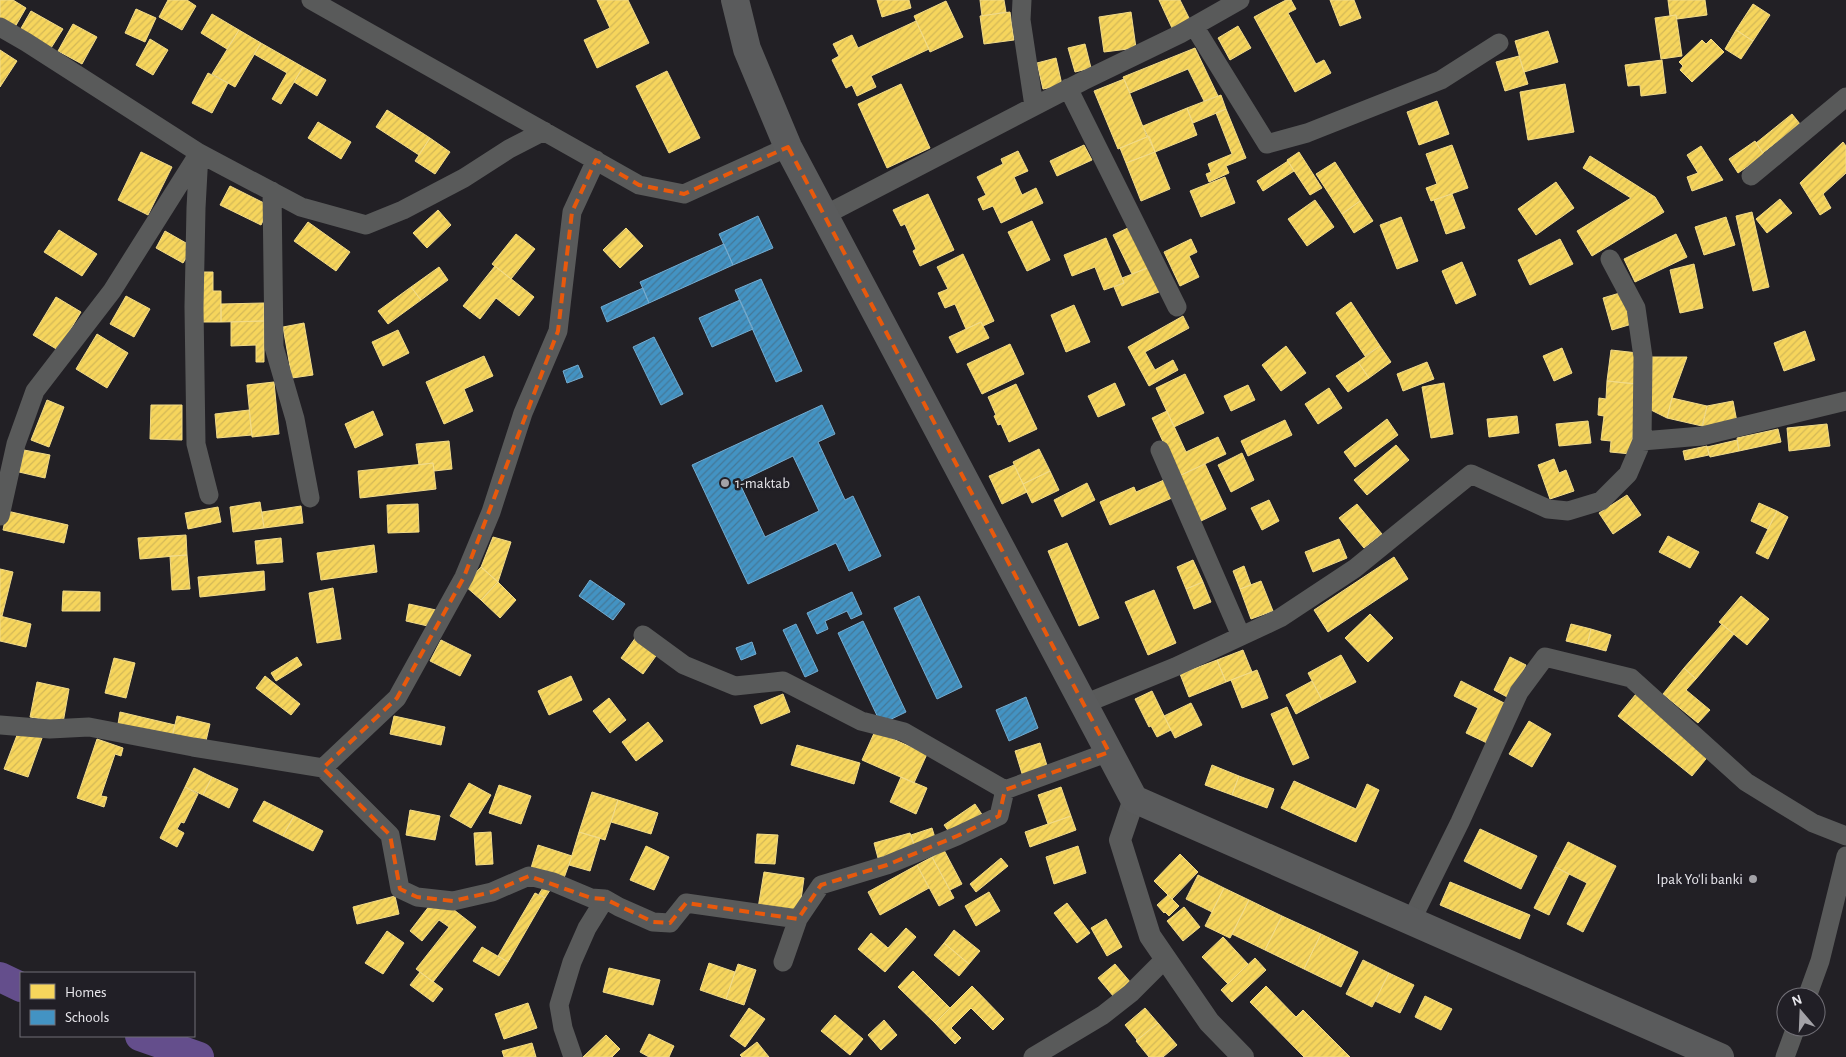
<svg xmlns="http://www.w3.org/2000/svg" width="1846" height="1057" viewBox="0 0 1846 1057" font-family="'Alegreya Sans',sans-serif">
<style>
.homes{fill:url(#homes-hatch);stroke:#f2db88}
.schools{fill:url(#schools-hatch);stroke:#75acd0;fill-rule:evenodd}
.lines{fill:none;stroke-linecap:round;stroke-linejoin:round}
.river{stroke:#644e8c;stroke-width:30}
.minor{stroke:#595a5a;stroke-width:19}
.tertiary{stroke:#595a5a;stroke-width:22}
.primary{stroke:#5a5b5c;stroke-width:28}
.marked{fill:none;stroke:#e8590c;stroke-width:4;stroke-dasharray:10 6;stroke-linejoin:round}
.poi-dot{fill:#a3a2a7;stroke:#211f26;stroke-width:2}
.labels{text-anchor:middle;stroke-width:5;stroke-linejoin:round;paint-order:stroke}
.poi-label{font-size:15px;fill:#e9e8ed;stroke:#211f26;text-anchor:start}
</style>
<defs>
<pattern id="homes-hatch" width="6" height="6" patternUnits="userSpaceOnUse" patternTransform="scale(1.25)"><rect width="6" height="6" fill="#f6d55c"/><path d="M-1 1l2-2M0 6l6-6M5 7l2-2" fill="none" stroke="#d3b858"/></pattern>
<pattern id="schools-hatch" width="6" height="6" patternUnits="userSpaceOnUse" patternTransform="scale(1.25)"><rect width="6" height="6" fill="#4393c3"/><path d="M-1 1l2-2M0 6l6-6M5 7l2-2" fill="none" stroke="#447898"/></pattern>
</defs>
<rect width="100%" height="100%" fill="#222025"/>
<path class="homes" d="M0 0H13L26 8 15 27 0 19Z
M168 0H187L196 6 182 30 159 17Z
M597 0H628L649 43 597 68 584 40 610 28Z
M877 0H909L911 8 882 17Z
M980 0H1004L1006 12 982 16Z
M1159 0H1180L1190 20 1172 28Z
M1286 0H1291L1296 9 1288 13 1316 64 1324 60 1331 73 1295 92 1254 17Z
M1330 0H1354L1361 18 1340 26Z
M1668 0H1705L1707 15 1677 19 1676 15 1670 16Z
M946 1 963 37 930 52 914 16Z
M1753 4 1770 15 1753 41 1736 30Z
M136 9 156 18 145 42 125 33Z
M31 11 63 29 51 48 20 30Z
M1010 12 1014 40 984 44 980 16Z
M1131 12 1136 48 1104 52 1099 17Z
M212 14 239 30 227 49 201 33Z
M1676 15 1682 56 1661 59 1655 18Z
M916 21 929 49 871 76 876 87 857 96 852 85 846 88 832 60 839 56 833 44 852 35 858 48Z
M73 24 97 37 82 64 58 51Z
M1238 26 1251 48 1230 60 1218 38Z
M239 30 261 43 235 87 212 74Z
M1736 30 1753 41 1741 59 1725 49Z
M1548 31 1558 62 1524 72 1515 41Z
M150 39 168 50 153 75 136 65Z
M1711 39 1724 52 1692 82 1680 70 1683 66 1679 62 1702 40 1706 44Z
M261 43 303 67 281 104 272 99 287 73 254 54Z
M1085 44 1091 68 1075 72 1068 48Z
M1195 48 1218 96 1204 101 1188 69 1130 93 1123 77Z
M0 50 17 61 0 87Z
M1519 56 1528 84 1505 91 1496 62Z
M1056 58 1062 85 1043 89 1037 63Z
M1662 60 1666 93 1641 96 1640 85 1628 86 1625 65Z
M303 67 326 80 317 96 294 82Z
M667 71 700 138 669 153 636 86Z
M208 73 228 83 212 113 192 103Z
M1124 79 1147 137 1118 149 1094 91Z
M901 84 930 148 887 168 858 104Z
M1565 84 1574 132 1528 140 1520 92Z
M1221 95 1226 109 1193 123 1187 108Z
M1437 101 1449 134 1419 145 1407 112Z
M1187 108 1197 135 1155 152 1143 126Z
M1226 109 1246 158 1226 166 1229 173 1209 182 1206 174 1211 172 1208 164 1232 154 1216 113Z
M387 110 430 138 419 155 376 127Z
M1792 114 1800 124 1763 153 1756 143Z
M318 122 351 142 341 159 308 138Z
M1149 136 1155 152 1126 163 1120 148Z
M430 138 450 152 435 174 415 161Z
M1755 141 1764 155 1738 173 1729 159Z
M1843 142 1846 146V173L1823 194 1831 208 1820 215 1800 183Z
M1084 145 1092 160 1057 176 1050 161Z
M1452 145 1468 188 1431 201 1426 188 1437 184 1426 154Z
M1701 146 1723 180 1692 191 1687 177 1698 173 1687 155Z
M1018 151 1028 171 1014 177 1022 195 1036 188 1043 203 1001 223 993 206 983 210 978 199 986 195 977 177 1003 164 1001 159Z
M141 152 172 167 148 215 118 200Z
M1155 152 1170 189 1141 201 1126 163Z
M1299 152 1322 188 1310 195 1287 160Z
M1590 156 1655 197 1664 212 1592 256 1577 231 1631 198 1583 168Z
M1288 161 1294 171 1263 191 1257 181Z
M1335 162 1360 201 1342 214 1316 174Z
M1225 177 1235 203 1201 217 1190 191Z
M1556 182 1574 208 1536 235 1518 209Z
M230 186 270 206 261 225 220 205Z
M928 194 954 250 920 266 913 251 916 249 905 224 901 226 893 210Z
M1452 194 1465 228 1446 234 1434 200Z
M1780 199 1792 213 1767 233 1756 219Z
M1315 200 1334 227 1307 246 1288 219Z
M1360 201 1373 221 1354 233 1342 214Z
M438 210 451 225 427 248 413 233Z
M1752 212 1769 287 1753 291 1736 216Z
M1401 217 1418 261 1397 269 1380 225Z
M1726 217 1735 245 1704 255 1695 227Z
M1032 221 1050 260 1027 271 1008 232Z
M308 222 350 252 336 271 294 241Z
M1130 227 1150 267 1132 274 1113 235Z
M626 228 643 246 620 268 603 250Z
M59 230 97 254 82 276 44 252Z
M165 231 193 247 183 263 156 248Z
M516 234 535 249 511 279 492 264Z
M1676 234 1687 257 1635 282 1624 259Z
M1106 238 1124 283 1104 290 1095 267 1072 276 1064 255Z
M1191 239 1197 252 1189 256 1199 277 1180 286 1164 252Z
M1560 239 1573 264 1530 285 1518 260Z
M963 254 994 321 983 326 981 322 966 329 955 304 945 308 938 293 948 289 937 267Z
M1462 262 1476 295 1456 304 1442 271Z
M1694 264 1703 308 1680 313 1670 270Z
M495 266 534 297 519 316 496 298 480 319 463 306Z
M439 267 448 280 421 300 411 287Z
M1150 267 1159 292 1122 306 1114 287 1124 283 1122 278Z
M200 272H213V291H221V322H200Z
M411 287 421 300 388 324 378 311Z
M1623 292 1632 324 1612 330 1603 298Z
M126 296 150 309 134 337 110 324Z
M56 297 81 312 58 350 33 335Z
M1351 302 1380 346 1365 356 1336 313Z
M264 303V321L221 322V304Z
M1074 305 1090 342 1066 352 1051 315Z
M1183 316 1189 328 1145 352 1155 370 1173 360 1178 370 1149 386 1128 347Z
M264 321V362H256V345L231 346V322Z
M981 322 989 338 957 353 949 337Z
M304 323 313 375 292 378 283 327Z
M398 330 409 353 383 366 372 342Z
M1805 331 1815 360 1784 371 1774 343Z
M97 334 128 353 107 388 76 369Z
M1010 344 1024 374 982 394 967 364Z
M1286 346 1306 373 1281 391 1262 365Z
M1380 346 1391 362 1369 378 1358 362Z
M1562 348 1572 373 1554 381 1543 356Z
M1611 350 1638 353 1635 384 1607 381Z
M484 356 493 376 464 389 473 411 444 424 426 382Z
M1652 357H1687L1672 398 1667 418 1651 410Z
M1358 362 1369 378 1348 392 1336 376Z
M1427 362 1434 379 1403 391 1397 374Z
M1185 374 1204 413 1174 427 1156 388Z
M1607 381 1638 384 1631 454 1610 452 1611 441 1601 440 1604 416 1598 415 1599 398 1606 399Z
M274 382 279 434 252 437 247 385Z
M1115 383 1125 405 1098 417 1088 396Z
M1444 383 1453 434 1431 438 1422 387Z
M1016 384 1037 429 1009 442 1001 424 998 425 994 416 996 415 988 397Z
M1248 385 1255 400 1231 411 1224 396Z
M1329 388 1342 408 1318 424 1305 404Z
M1672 398 1707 406 1702 426 1667 418Z
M47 400 64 407 49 447 31 440Z
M1733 401 1737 422 1702 429 1707 406Z
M151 405H182V440L150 439Z
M249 410 252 435 217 438 215 414Z
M373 411 383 435 355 448 345 424Z
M1167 411 1186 452 1218 437 1226 454 1179 476 1152 418Z
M1517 416 1519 433 1489 437 1487 419Z
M1387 419 1398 435 1355 467 1344 452Z
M1285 420 1292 435 1248 456 1241 441Z
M1588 421 1591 443 1559 446 1556 424Z
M1827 424 1830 446 1789 451 1787 428Z
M1778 429 1781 442 1739 451 1737 438Z
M1737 440 1739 451 1710 457 1707 447Z
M449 441 452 469 434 471 433 463 419 465 416 444Z
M1396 445 1409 460 1367 495 1354 480Z
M1707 446 1709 455 1685 460 1683 451Z
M1039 449 1050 471 1023 484 1013 462Z
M24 450 50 455 45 478 19 472Z
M1242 453 1254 480 1231 492 1218 465Z
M1554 459 1559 473 1566 470 1574 491 1550 499 1538 465Z
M433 463 436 489 360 498 358 471Z
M1205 464 1226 509 1201 521 1179 476Z
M1014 465 1027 492 1002 504 989 476Z
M1050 471 1059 490 1032 503 1023 484Z
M1164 480 1172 498 1110 525 1100 502 1134 487 1136 492Z
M1087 483 1095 500 1062 517 1054 500Z
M1627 495 1641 515 1613 534 1599 513Z
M1269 500 1279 521 1262 530 1251 508Z
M260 502 264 528 233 532 230 507Z
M1759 503 1777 511 1768 529 1751 521Z
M418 504 419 532 388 533 387 505Z
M1357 504 1382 534 1364 548 1339 518Z
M301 506 303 523 264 528 262 512Z
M218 507 221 522 188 529 185 513Z
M7 511 68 525 64 543 3 530Z
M1777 511 1788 517 1768 559 1756 553Z
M186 535 187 555 140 559 138 538Z
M1668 536 1699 552 1690 568 1659 552Z
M493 537 511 542 498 582 481 567Z
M281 538 283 562 257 564 255 541Z
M1339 539 1347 558 1313 572 1305 552Z
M1067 543 1099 618 1079 626 1048 551Z
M374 545 377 572 321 580 317 553Z
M187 555 190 589 172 590 170 556Z
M1394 557 1408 579 1328 632 1314 610Z
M1193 560 1203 582 1186 589 1177 567Z
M1244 566 1251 585 1240 589 1233 571Z
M481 567 498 582 481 600 464 585Z
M0 569 13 572 2 616H0Z
M264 571 265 590 200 597 198 577Z
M1261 581 1273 611 1251 619 1240 589Z
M498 582 516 600 500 618 481 600Z
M1203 582 1211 602 1194 609 1186 589Z
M333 588 341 639 317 643 309 593Z
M1154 590 1176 643 1148 655 1125 602Z
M63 591 100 592V611H62Z
M1741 596 1769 619 1747 645 1719 622Z
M409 604 436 610 432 627 406 621Z
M1370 614 1393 638 1368 662 1345 638Z
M0 616 31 624 26 647 0 641Z
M1571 624 1591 629 1587 646 1566 641Z
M1722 624 1734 634 1696 679 1684 668Z
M1591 629 1611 635 1606 651 1587 646Z
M636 637 658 653 643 674 621 658Z
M441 640 471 655 460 676 430 661Z
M1243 650 1252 672 1226 682 1217 660Z
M1341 655 1356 682 1322 700 1308 673Z
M297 657 302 665 276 681 271 673Z
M1510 657 1526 665 1509 698 1494 690Z
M114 658 135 663 126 698 105 693Z
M1217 660 1226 682 1189 697 1180 674Z
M1684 668 1696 679 1686 690 1710 710 1698 723 1663 694Z
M1257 670 1268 698 1242 708 1231 680Z
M265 676 300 704 291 715 256 688Z
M571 676 582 700 549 715 538 691Z
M1312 681 1322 700 1296 714 1286 695Z
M1461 681 1506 704 1487 743 1466 733 1478 708 1454 696Z
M37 682 69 689 63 723 30 717Z
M1152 691 1171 730 1157 737 1151 726 1149 727 1135 699Z
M783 694 790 712 761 724 754 706Z
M1636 694 1710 754 1692 776 1618 716Z
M609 698 626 720 610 733 593 711Z
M1191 703 1202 725 1175 738 1164 716Z
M1287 707 1309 758 1293 765 1271 714Z
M120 712 175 725 172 737 118 724Z
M177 716 210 724 205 745 172 737Z
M394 716 445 727 441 745 390 734Z
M1529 721 1551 734 1532 767 1509 754Z
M648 722 663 741 636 761 622 742Z
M19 730 42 738 28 777 4 769Z
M875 731 927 754 914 783 862 760Z
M97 739 123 748 121 756 115 754 101 796 107 797 104 807 77 798Z
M1040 743 1049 772 1024 780 1015 751Z
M797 745 860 763 854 784 791 765Z
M1212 765 1239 776 1232 795 1205 785Z
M194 768 212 777 203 795 185 787Z
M1239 776 1274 789 1267 808 1232 795Z
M212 777 238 789 229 808 203 795Z
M901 777 927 788 916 814 890 802Z
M1294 781 1356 809 1367 784 1379 790 1356 842 1281 808Z
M469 783 491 795 471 828 450 816Z
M499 785 531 796 521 824 489 813Z
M185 787 198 794 184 823 181 822 177 829 184 833 177 847 160 838Z
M1061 787 1071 816 1048 824 1038 795Z
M592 792 618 800 605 840 579 832Z
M618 800 658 813 651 834 611 822Z
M264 801 294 816 283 836 253 821Z
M975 804 983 816 952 836 944 825Z
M410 810 440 816 435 840 406 835Z
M294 816 323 831 313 851 283 836Z
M1071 816 1076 830 1030 847 1025 832Z
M932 828 936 841 915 848 911 835Z
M1480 829 1537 856 1521 889 1464 861Z
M491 832 493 864 476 865 474 833Z
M579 832 600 838 590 871 569 865Z
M910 833 915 848 878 858 874 843Z
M757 834 778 835 775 864 755 863Z
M1568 842 1616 866 1583 932 1567 924 1587 883 1555 867Z
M538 845 572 856 564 878 531 868Z
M646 846 669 857 654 890 630 880Z
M1078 846 1086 873 1054 884 1046 857Z
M944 850 962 884 950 890 932 857Z
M1180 854 1198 872 1172 899 1154 881Z
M932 857 954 898 939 906 917 865Z
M1001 858 1008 866 976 892 970 884Z
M917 865 929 888 880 915 868 892Z
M1555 867 1569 874 1549 915 1534 908Z
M764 872 804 878 799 914 758 908Z
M1198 875 1224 888 1212 912 1186 899Z
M1450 882 1530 915 1520 939 1440 905Z
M546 883 552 887 545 898 539 894Z
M1224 888 1249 900 1230 938 1205 926Z
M989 892 1000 911 976 926 965 906Z
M535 893 545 898 508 962 498 956Z
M1168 895 1179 906 1169 916 1165 912 1164 913 1157 905Z
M395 896 399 914 357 924 353 907Z
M1249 900 1282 916 1265 950 1232 934Z
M1067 903 1090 933 1077 943 1054 913Z
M430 905 449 906 476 927 433 982 416 969 449 927 439 920 422 941 410 931Z
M1184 907 1200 927 1183 941 1167 921Z
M1282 916 1321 934 1304 969 1265 950Z
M1106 919 1122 947 1107 956 1091 928Z
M906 928 916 937 885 972 858 949 871 933 888 948Z
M954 930 980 951 969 964 944 943Z
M387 931 404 943 383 974 365 963Z
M1321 934 1358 952 1341 987 1304 969Z
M1223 937 1248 964 1228 984 1202 957Z
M944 943 969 964 959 976 934 955Z
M482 947 508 962 499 976 473 961Z
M1255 958 1266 970 1232 1002 1221 990Z
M1363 960 1389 973 1372 1007 1346 994Z
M709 963 735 972 726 999 700 990Z
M738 964 756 970 744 1005 726 999Z
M1115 964 1131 983 1114 997 1098 978Z
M609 968 660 980 653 1005 603 992Z
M913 971 950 1008 935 1023 898 987Z
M420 972 443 989 433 1002 410 985Z
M1389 973 1414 985 1400 1013 1375 1001Z
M972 986 1004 1019 993 1030 971 1008 951 1028 961 1038 955 1044 935 1023Z
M1266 986 1296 1017 1303 1010 1350 1057H1304L1250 1002Z
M1425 996 1452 1009 1441 1030 1415 1017Z
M528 1003 537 1028 504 1039 495 1014Z
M749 1008 765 1019 745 1047 730 1036Z
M1145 1008 1158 1023 1137 1040 1125 1025Z
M835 1015 863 1039 850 1055 821 1031Z
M884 1020 897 1035 881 1050 868 1035Z
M1158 1023 1177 1045 1163 1057H1149L1136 1041Z
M649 1034 674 1046 669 1057H649L640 1052Z
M606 1035 620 1049 612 1057H583Z
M757 1042 769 1057H742L740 1055Z
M532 1043 536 1057H504L502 1051Z"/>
<path class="schools" d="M758 216 773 248 733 265 719 234Z
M724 244 733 265 649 303 640 282Z
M761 279 802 371 776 382 735 290Z
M643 288 649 303 607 322 601 307Z
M740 300 753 329 712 347 699 318Z
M654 337 683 394 661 405 633 347Z
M578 365 583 377 567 383 563 371Z
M822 405 835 434 818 442 845 500 853 496 881 556 849 571 836 543 748 584 692 465ZM793 456 819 511 765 537 739 482Z
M590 580 625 604 613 620 579 596Z
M852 592 862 614 851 619 847 611 825 621 828 629 817 634 807 613Z
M919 596 962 687 937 699 894 608Z
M863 621 906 712 881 724 838 633Z
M796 624 818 671 805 677 783 630Z
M752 642 756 654 741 660 736 648Z
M1026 697 1038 728 1009 741 996 710Z"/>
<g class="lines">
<path class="river" d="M0 977 21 987
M140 1036 199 1057"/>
<path class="minor" d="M311 0 639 185 684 194 788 147
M1022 0 1021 20 1034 106
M1194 26 1267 144 1307 133 1441 80 1499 43
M0 27 26 42 199 153 301 207 366 225 403 210 464 178 509 149 544 131
M1068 88 1177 307
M1751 176 1846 97
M272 191 274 347 295 419 310 498
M825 215 1083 81 1180 34 1240 0
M1642 441 1702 436 1846 401
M1160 450 1241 636
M0 516 16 444 35 391 112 291 199 153 196 208 194 307 196 444 209 495
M643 635 684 665 735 686 783 681 861 721 904 732 1005 790
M1084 704 1175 667 1280 618 1354 569 1471 474 1548 509 1568 511 1601 501 1628 474 1642 441 1643 357 1636 308 1610 259
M0 725 50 729 89 727 193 747 323 768 397 698 464 577 491 512 523 413 558 331 572 212 596 160
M323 768 390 835 400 889 417 897 453 901 492 892 529 876 553 882 591 898 605 899 619 907 653 922 670 923 686 903 798 919
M1411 921 1460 822 1519 692 1545 657 1631 678 1746 782 1813 823 1846 836
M783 962 798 919 821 885 887 865 957 836 999 816 1005 790 1109 752
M1807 997 1820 961 1846 856
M573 1057 563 1028 559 1005 572 962 587 928 605 899
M1033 1057 1103 1015 1131 993 1166 958
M1785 1057 1796 1027"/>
<path class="tertiary" d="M1134 799 1120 840 1150 936 1209 1022 1243 1057"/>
<path class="primary" d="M735 0 747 49 788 147 1134 799 1720 1057"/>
</g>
<path class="marked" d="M788 147 1109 752 1005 790 999 816 957 836 887 865 821 885 798 919 686 903 670 923 653 922 605 899 591 898 529 876 492 892 453 901 417 897 400 889 390 835 323 768 397 698 464 577 558 331 572 212 596 160 639 185 684 194Z"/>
<g class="poi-dot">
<circle cx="725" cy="483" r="5"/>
<circle cx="1753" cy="879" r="5"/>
</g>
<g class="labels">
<g class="poi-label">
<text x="735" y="488">1-maktab</text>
<text x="1743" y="884" text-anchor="end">Ipak Yo'li banki</text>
</g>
</g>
<rect x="20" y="972" width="175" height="65" fill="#211f26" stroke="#716f76"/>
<rect x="30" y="984" width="25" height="15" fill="#f6d55c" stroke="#716f76"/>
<text x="65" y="997" font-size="15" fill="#e9e8ed">Homes</text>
<rect x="30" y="1010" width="25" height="15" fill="#4393c3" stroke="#716f76"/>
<text x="65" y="1022" font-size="15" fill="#e9e8ed">Schools</text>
<g transform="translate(1801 1012) rotate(341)"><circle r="24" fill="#211f26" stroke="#716f76"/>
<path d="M0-4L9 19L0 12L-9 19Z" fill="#a3a2a7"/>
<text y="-8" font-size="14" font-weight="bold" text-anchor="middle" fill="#e9e8ed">N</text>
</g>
</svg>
